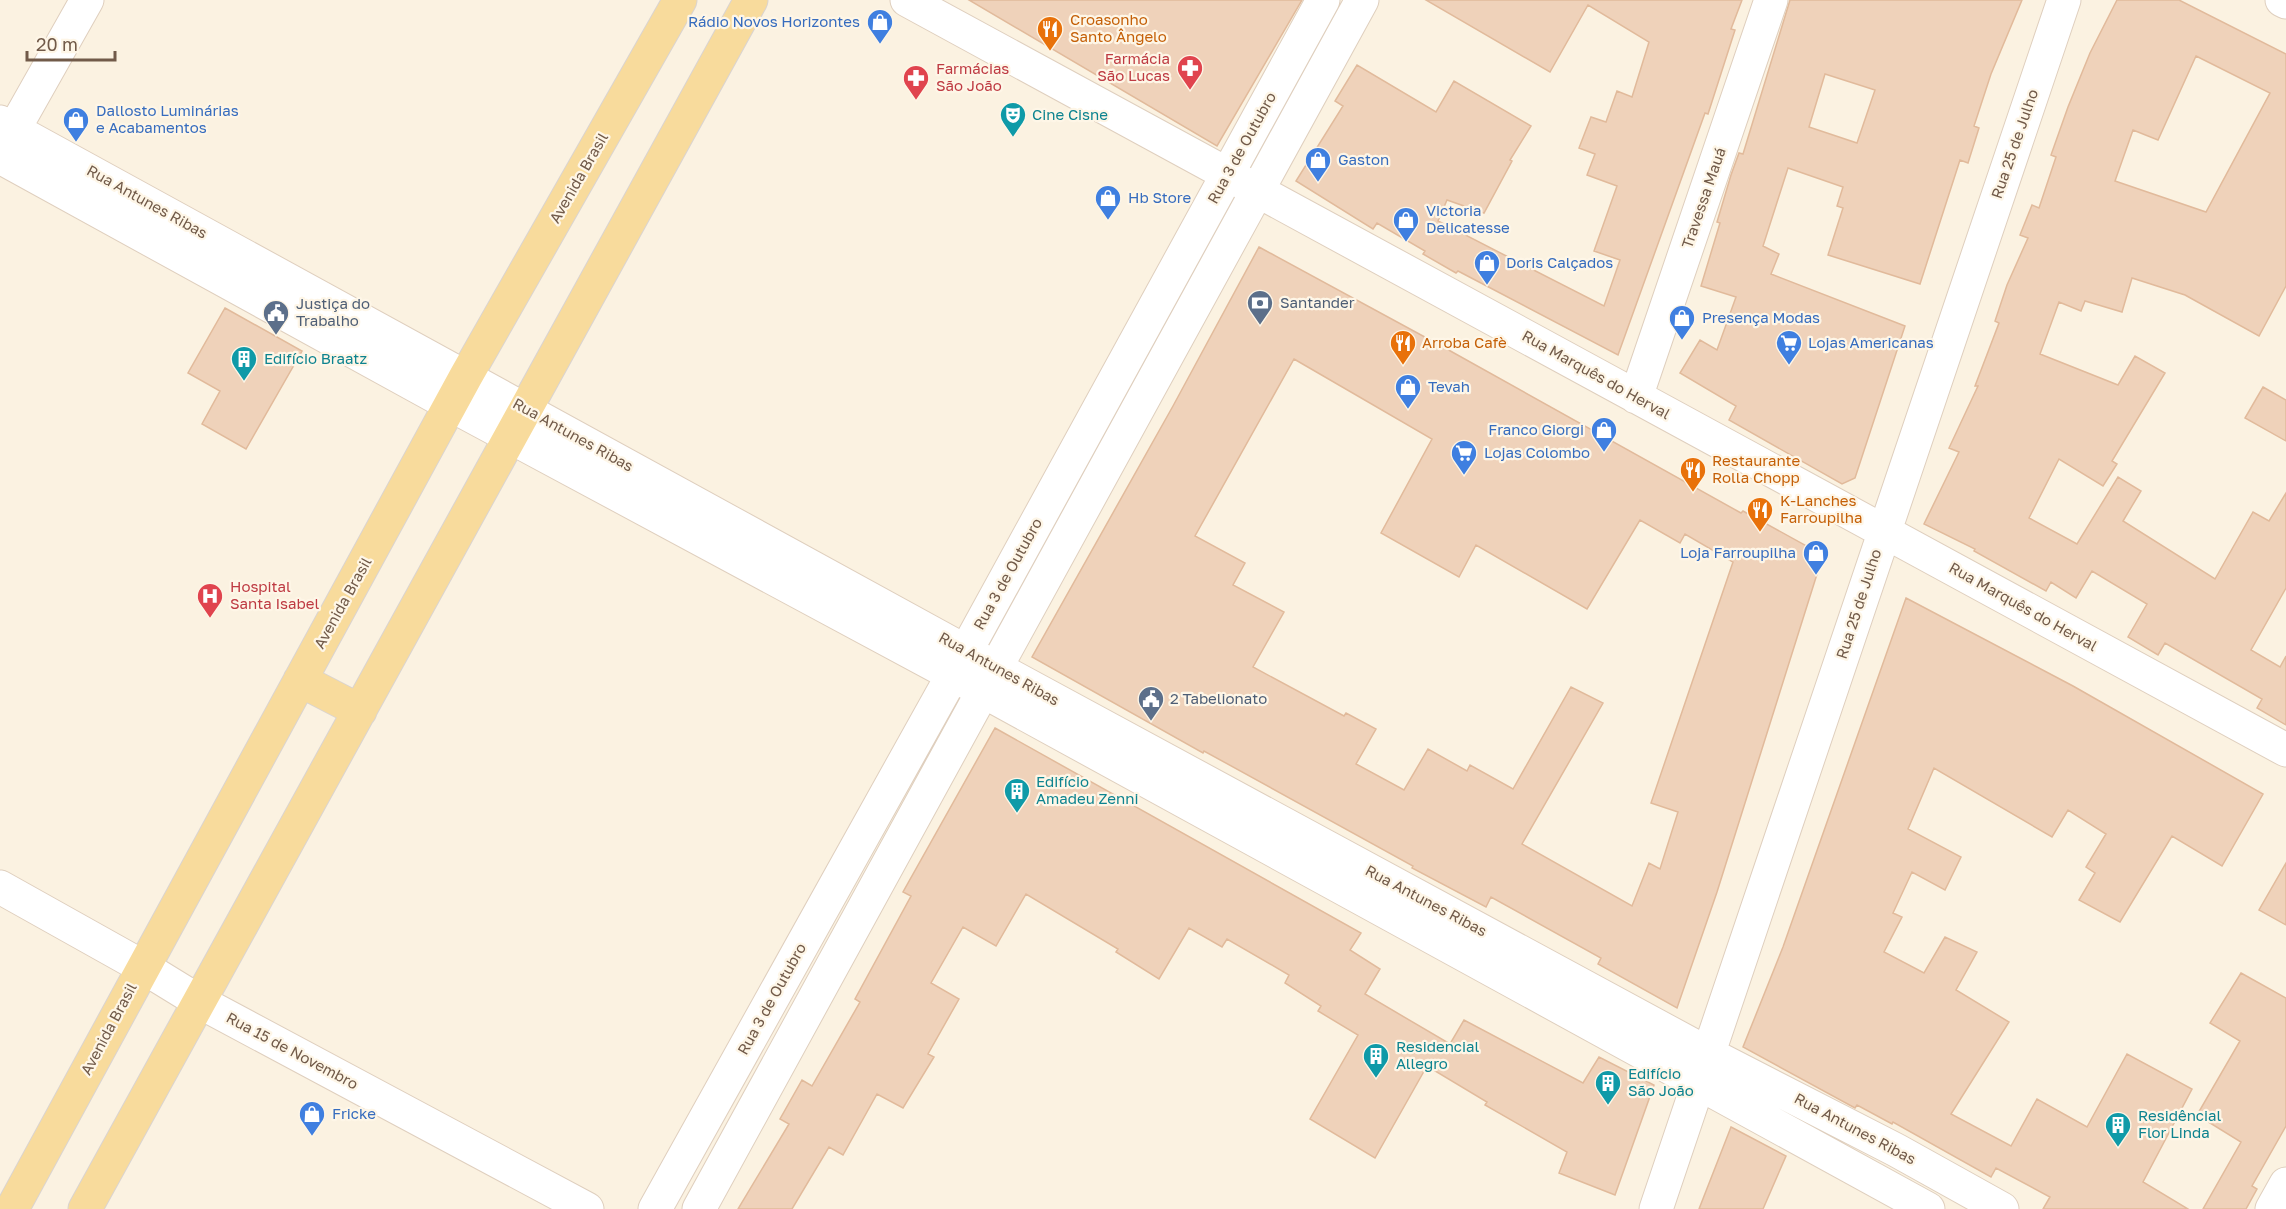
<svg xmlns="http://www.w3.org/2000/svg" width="2286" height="1209" viewBox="0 0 2286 1209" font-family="'Golos Text',sans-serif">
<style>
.building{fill:#efd2ba;stroke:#e1ba9b;stroke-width:1.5;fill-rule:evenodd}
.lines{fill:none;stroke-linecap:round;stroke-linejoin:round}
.minor-casing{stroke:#dfcfbe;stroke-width:35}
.major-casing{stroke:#dad4d0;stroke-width:35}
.minor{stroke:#fff;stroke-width:33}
.major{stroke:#f8db9c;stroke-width:33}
.labels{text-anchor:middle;stroke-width:4.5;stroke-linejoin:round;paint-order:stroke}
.food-label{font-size:15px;fill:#c56008;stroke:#fef6e7;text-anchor:start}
.shop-label{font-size:15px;fill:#366cbe;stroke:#fef6e7;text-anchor:start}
.health-label{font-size:15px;fill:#be3a42;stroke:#fef6e7;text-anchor:start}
.culture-label{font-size:15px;fill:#0d838f;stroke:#fef6e7;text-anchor:start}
.street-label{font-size:15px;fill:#715a49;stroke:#fef6e7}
.service-label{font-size:15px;fill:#4e5e75;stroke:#fef6e7;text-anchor:start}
</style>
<rect width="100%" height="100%" fill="#fbf2e1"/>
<path class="building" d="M969 0H1302L1217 146Z
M1426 0H1742L1731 29 1735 30 1708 114 1705 113 1618 355 1458 271 1456 273 1423 254 1425 251 1377 223 1373 229 1296 181 1343 106 1335 101 1357 65 1436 112 1454 81 1531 126 1510 160 1512 161 1484 213 1447 200 1438 221 1604 306 1620 260 1594 251 1617 186 1587 175 1595 154 1579 148 1591 117 1606 122 1617 91 1632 97 1649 42 1588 5 1550 72Z
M1790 0H2022L1991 74 1974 126 1979 128 1968 163 1960 160 1920 284 1828 255 1843 208 1837 206 1843 187 1788 168 1763 246 1779 254 1771 274 1905 326 1855 478 1842 484 1729 420 1736 406 1680 373 1700 340 1717 350 1736 297 1701 286 1720 223 1717 222 1731 175 1739 153 1743 154ZM1825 74 1875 90 1857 143 1809 127Z
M2117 0H2179L2286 54V286L2259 336 2185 295 2132 278 2122 312 2085 301 2081 311 2059 302 2040 354 2118 385 2135 356 2165 373 2112 461 2117 464 2103 486 2059 459 2029 518 2077 544 2118 477 2141 491 2123 521 2215 579 2253 512 2269 521 2286 493V588L2251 650 2280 667 2286 656V725L2257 708 2262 699 2165 643 2158 655 2128 637 2147 604 2092 571 2076 598 2051 582 2046 591 1974 551 1975 549 1924 524 1959 452 1949 448 1978 386H1975L1999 323 1995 321 2007 285 2028 238 2020 235 2032 205 2039 208 2056 157 2051 155 2068 107 2090 53ZM2196 56 2270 93 2206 212 2115 181 2133 130 2158 140Z
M1259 247 1445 348 1741 513 1743 511 1823 555 1717 892 1677 1008 1598 964 1601 958 1491 897 1486 907 1412 868 1413 866 1204 751 1203 753 1032 657 1173 406ZM1294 359 1432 439 1381 533 1459 577 1476 545 1587 609 1640 520 1680 543 1685 534 1733 562 1651 803 1678 812 1660 869 1649 863 1632 906 1522 844 1603 703 1571 687 1513 789 1470 765 1467 771 1428 749 1404 790 1356 764 1376 729 1346 713 1344 716 1253 667 1284 612 1233 585 1245 563 1195 536Z
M225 308 302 351 246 449 202 424 220 391 188 373Z
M2263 387 2286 400V441L2245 418Z
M1906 598 2073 686 2263 794 2222 866 2172 836 2120 922 2079 900 2095 873 2086 867 2106 834 2068 810 2052 837 1934 768 1908 829 1961 857 1945 890 1912 872 1893 913 1902 917 1884 952 1924 973 1945 937 1977 952 1956 990 2009 1022 1951 1114 2011 1146 2037 1099 2087 1127 2127 1054 2192 1089 2143 1182 2188 1209H2043L2050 1197 1996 1168 1991 1177 1893 1122 1892 1124 1857 1105 1855 1108 1743 1047 1783 947Z
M995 728 1361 933 1350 950 1380 969 1365 994 1450 1044 1464 1020 1583 1083 1599 1057 1654 1085 1615 1195 1559 1173 1567 1152 1485 1105 1487 1102 1427 1066 1375 1158 1310 1119 1358 1035 1318 1011 1321 1006 1285 983 1289 975 1227 939 1222 947 1189 928 1159 979 1116 952 1118 949 1026 894 996 946 963 927 931 983 959 999 928 1054 934 1057 903 1108 877 1094 843 1155 829 1147 792 1209H738L789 1124 780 1119 802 1080 812 1086 860 1002 855 999 911 896 903 892Z
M2286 863V925L2259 910Z
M2241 973 2286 998V1126L2252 1186 2257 1189 2246 1209H2203L2241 1142 2197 1115 2240 1041 2210 1023Z
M1731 1127 1786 1156 1763 1209H1699Z"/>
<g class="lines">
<g class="minor-casing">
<path id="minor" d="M907 0 2286 750
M2282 0 2286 2
M0 122 996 668 1709 1054 1896 1150 2002 1209
M4 147 87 0
M0 157 451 405 983 691 1928 1209
M1636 397 1771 0
M0 887 143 967 200 1002 587 1209
M655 1209 966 651 1323 0
M699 1209 1362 0
M1656 1209 2064 0
M2272 1209 2286 1184"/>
</g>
<g class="major-casing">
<path id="major" d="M300 680 360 711
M12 1209 466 376 680 0
M85 1209 751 0"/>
</g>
<use href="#minor" class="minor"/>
<use href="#major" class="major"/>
</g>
<defs>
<g id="shop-pin" transform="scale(1.35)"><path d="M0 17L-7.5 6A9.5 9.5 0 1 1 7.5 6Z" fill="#3f7fe0" stroke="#fef6e7"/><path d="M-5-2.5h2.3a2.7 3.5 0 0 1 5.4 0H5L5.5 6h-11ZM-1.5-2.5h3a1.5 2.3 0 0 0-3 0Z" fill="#fff"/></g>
<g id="restaurant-pin" transform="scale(1.35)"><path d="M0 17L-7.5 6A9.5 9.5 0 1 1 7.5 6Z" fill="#e8710a" stroke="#fef6e7"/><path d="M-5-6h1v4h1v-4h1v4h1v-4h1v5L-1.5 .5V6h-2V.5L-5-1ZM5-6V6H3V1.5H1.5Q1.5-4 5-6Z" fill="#fff"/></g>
<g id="pharmacy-pin" transform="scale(1.35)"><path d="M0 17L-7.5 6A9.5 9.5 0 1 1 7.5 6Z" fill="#e0444e" stroke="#fef6e7"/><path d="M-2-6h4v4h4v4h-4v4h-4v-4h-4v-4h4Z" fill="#fff"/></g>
<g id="theatre-pin" transform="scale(1.35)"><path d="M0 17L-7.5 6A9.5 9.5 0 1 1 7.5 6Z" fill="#0f9aa8" stroke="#fef6e7"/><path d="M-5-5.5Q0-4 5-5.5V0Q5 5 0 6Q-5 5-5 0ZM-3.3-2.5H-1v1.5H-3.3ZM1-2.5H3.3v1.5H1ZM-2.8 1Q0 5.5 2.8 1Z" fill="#fff"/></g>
<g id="bank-pin" transform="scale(1.35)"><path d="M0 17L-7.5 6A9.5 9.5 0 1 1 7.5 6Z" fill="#5c6f8a" stroke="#fef6e7"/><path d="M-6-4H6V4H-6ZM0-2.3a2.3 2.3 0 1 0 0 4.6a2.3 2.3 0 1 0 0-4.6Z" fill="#fff"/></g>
<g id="civic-pin" transform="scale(1.35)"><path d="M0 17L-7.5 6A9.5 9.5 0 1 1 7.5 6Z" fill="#5c6f8a" stroke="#fef6e7"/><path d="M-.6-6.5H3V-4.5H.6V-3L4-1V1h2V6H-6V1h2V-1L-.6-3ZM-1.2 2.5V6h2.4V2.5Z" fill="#fff"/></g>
<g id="supermarket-pin" transform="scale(1.35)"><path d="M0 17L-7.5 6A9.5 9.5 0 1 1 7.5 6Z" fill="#3f7fe0" stroke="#fef6e7"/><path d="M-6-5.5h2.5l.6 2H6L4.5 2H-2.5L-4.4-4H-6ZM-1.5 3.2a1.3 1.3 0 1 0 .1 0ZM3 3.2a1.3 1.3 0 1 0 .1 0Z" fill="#fff"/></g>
<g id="building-pin" transform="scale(1.35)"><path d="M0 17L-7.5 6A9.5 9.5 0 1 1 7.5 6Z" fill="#0f9aa8" stroke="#fef6e7"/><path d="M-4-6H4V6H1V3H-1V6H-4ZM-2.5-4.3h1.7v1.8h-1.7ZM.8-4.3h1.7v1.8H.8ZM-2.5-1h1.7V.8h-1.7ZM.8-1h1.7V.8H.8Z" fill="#fff"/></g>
<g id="hospital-pin" transform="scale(1.35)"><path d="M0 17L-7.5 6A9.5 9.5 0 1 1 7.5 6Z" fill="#e0444e" stroke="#fef6e7"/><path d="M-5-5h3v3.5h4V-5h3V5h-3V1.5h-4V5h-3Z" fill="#fff"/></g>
</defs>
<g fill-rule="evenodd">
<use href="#shop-pin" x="880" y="22"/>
<use href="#restaurant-pin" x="1050" y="29"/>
<use href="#pharmacy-pin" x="1190" y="68"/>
<use href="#pharmacy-pin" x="916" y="78"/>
<use href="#theatre-pin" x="1013" y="115"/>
<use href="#shop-pin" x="76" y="120"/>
<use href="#shop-pin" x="1318" y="160"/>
<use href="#shop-pin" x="1108" y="198"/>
<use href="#shop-pin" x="1406" y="220"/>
<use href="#shop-pin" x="1487" y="263"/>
<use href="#bank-pin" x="1260" y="303"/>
<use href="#civic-pin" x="276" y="313"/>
<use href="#shop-pin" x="1682" y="318"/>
<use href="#restaurant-pin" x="1403" y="343"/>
<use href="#supermarket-pin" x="1789" y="343"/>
<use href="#building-pin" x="244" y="359"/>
<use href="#shop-pin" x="1408" y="387"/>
<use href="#shop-pin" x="1604" y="430"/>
<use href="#supermarket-pin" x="1464" y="453"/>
<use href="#restaurant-pin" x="1693" y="470"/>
<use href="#restaurant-pin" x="1760" y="510"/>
<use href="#shop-pin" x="1816" y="553"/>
<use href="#hospital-pin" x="210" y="596"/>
<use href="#civic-pin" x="1151" y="699"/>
<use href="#building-pin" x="1017" y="791"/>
<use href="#building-pin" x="1376" y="1056"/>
<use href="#building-pin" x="1608" y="1083"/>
<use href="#shop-pin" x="312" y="1114"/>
<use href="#building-pin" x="2118" y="1125"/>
</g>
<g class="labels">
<g class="food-label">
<text x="1070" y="25">Croasonho<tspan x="1070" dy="17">Santo Ângelo</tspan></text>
<text x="1422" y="348">Arroba Cafè</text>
<text x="1712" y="466">Restaurante<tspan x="1712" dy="17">Rolla Chopp</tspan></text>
<text x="1780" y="506">K-Lanches<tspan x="1780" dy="17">Farroupilha</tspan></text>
</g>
<g class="shop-label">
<text x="860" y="27" text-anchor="end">Rádio Novos Horizontes</text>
<text x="96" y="116">Dallosto Luminárias<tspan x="96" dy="17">e Acabamentos</tspan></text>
<text x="1338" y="165">Gaston</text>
<text x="1128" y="203">Hb Store</text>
<text x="1426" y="216">Victoria<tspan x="1426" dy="17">Delicatesse</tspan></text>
<text x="1506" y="268">Doris Calçados</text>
<text x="1702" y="323">Presença Modas</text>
<text x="1808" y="348">Lojas Americanas</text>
<text x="1428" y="392">Tevah</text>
<text x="1584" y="435" text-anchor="end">Franco Giorgi</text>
<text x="1484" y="458">Lojas Colombo</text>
<text x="1796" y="558" text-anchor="end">Loja Farroupilha</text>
<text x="332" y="1119">Fricke</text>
</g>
<g class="health-label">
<text x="1170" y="64" text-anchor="end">Farmácia<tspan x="1170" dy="17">São Lucas</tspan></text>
<text x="936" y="74">Farmácias<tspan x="936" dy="17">São João</tspan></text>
<text x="230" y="592">Hospital<tspan x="230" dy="17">Santa Isabel</tspan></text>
</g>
<g class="culture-label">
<text x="1032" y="120">Cine Cisne</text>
<text x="264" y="364">Edifício Braatz</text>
<text x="1036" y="787">Edifício<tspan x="1036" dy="17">Amadeu Zenni</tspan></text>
<text x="1396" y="1052">Residencial<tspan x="1396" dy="17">Allegro</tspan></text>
<text x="1628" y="1079">Edifício<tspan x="1628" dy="17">São João</tspan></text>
<text x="2138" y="1121">Residêncial<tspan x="2138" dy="17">Flor Linda</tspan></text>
</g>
<g class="street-label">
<text transform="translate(2015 144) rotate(-71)" y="5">Rua 25 de Julho</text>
<text transform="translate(1242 148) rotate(-61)" y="5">Rua 3 de Outubro</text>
<text transform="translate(579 178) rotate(-60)" y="5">Avenida Brasil</text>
<text transform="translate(1704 198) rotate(-71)" y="5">Travessa Mauá</text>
<text transform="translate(147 202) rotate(29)" y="5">Rua Antunes Ribas</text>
<text transform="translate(1596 375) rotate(29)" y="5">Rua Marquês do Herval</text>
<text transform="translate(573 435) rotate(29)" y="5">Rua Antunes Ribas</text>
<text transform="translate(1008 574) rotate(-61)" y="5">Rua 3 de Outubro</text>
<text transform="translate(343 603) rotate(-61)" y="5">Avenida Brasil</text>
<text transform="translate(1859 604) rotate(-72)" y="5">Rua 25 de Julho</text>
<text transform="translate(2023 607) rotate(29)" y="5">Rua Marquês do Herval</text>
<text transform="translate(999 669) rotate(29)" y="5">Rua Antunes Ribas</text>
<text transform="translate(1426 901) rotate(28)" y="5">Rua Antunes Ribas</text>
<text transform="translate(772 999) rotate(-61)" y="5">Rua 3 de Outubro</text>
<text transform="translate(109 1029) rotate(-62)" y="5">Avenida Brasil</text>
<text transform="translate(292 1051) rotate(28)" y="5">Rua 15 de Novembro</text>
<text transform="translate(1855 1129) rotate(28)" y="5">Rua Antunes Ribas</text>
</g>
<g class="service-label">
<text x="1280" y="308">Santander</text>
<text x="296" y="309">Justiça do<tspan x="296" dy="17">Trabalho</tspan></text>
<text x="1170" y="704">2 Tabelionato</text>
</g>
</g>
<path d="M27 51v9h88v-9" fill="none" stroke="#715a49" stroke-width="3"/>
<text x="36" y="51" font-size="18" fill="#715a49" stroke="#fef6e7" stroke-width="4.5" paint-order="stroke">20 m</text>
</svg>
